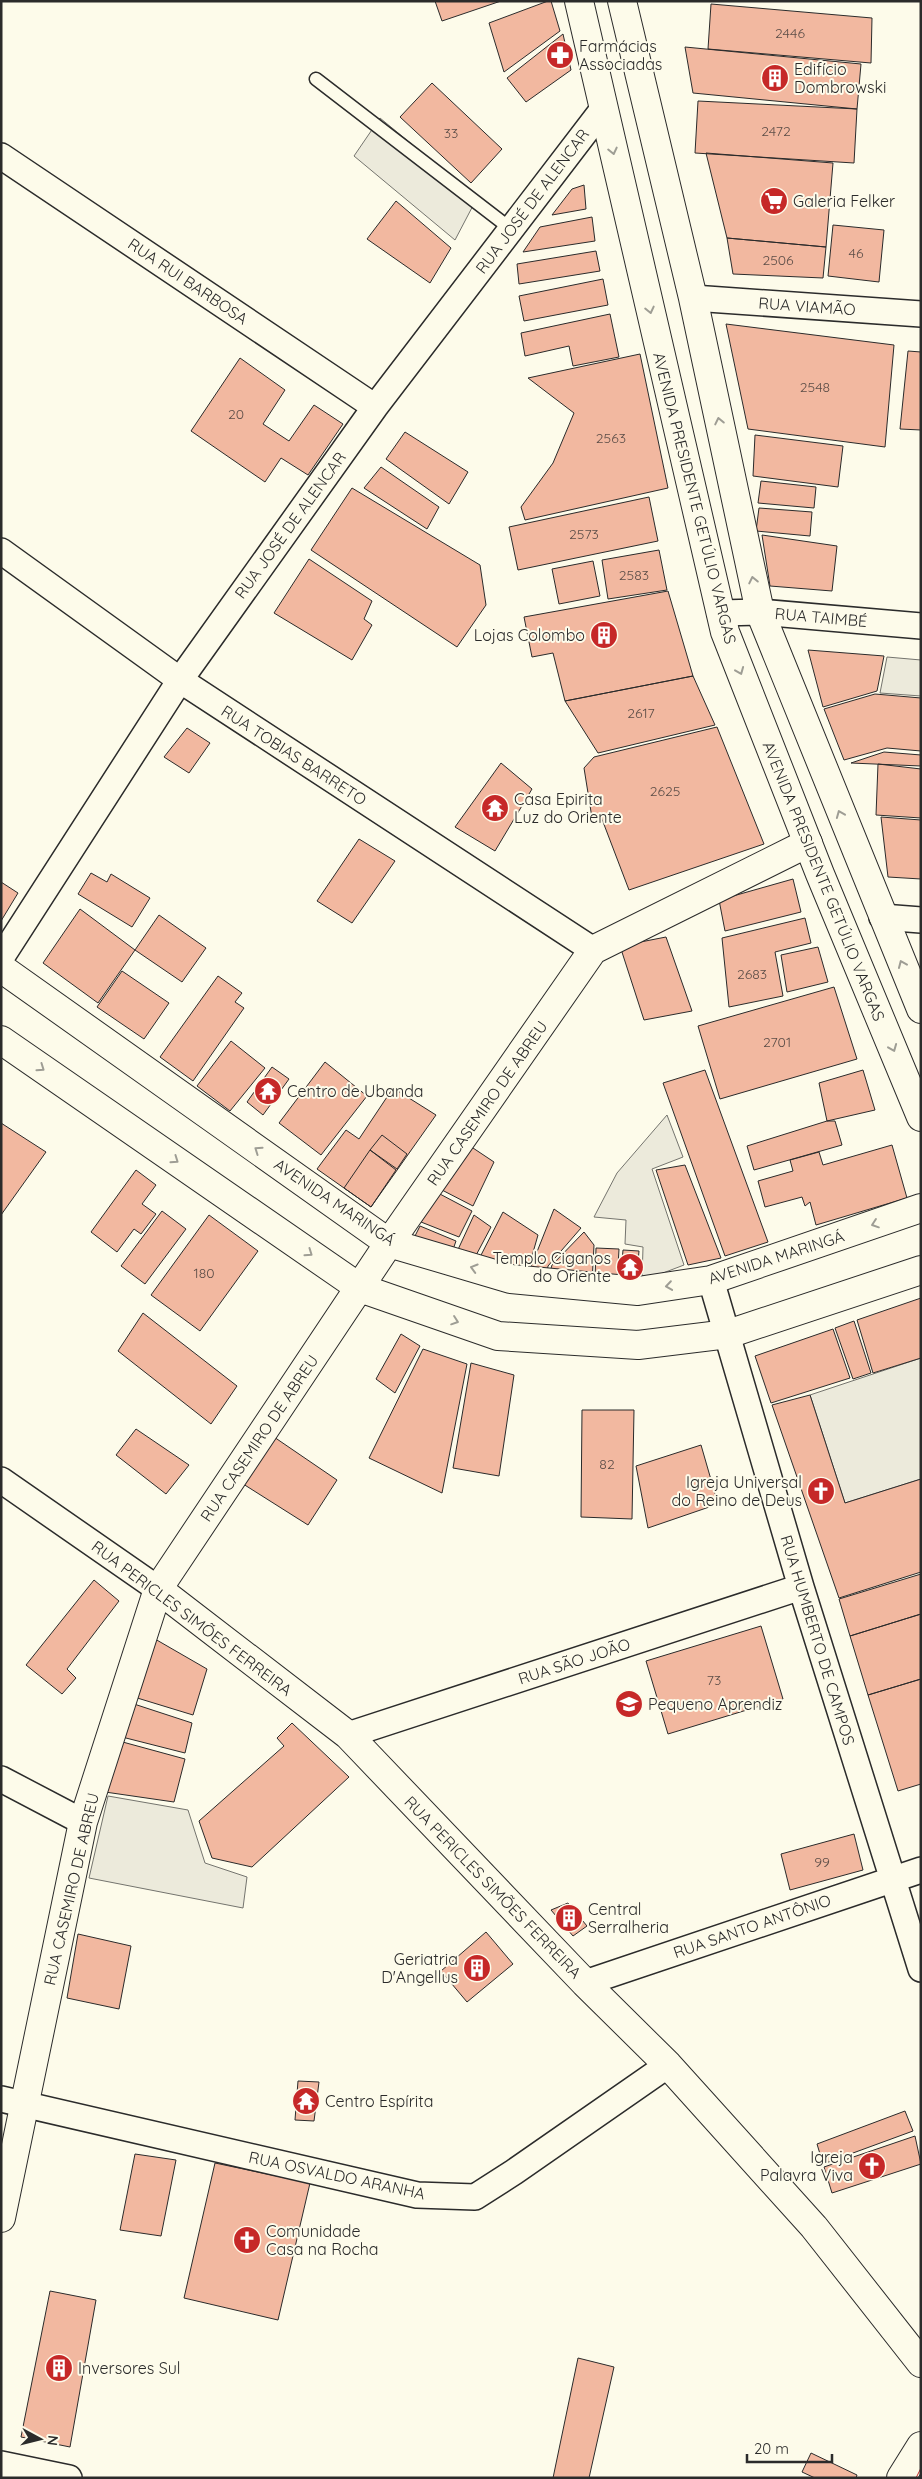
<svg xmlns="http://www.w3.org/2000/svg" width="922" height="2479" viewBox="0 0 922 2479" font-family="Quicksand,sans-serif">
<style>
.parking{fill:#eceadb;stroke:#74746e}
.building{fill:#f2b8a0;stroke:#2b2b2b}
.lines{fill:none;stroke-linecap:round;stroke-linejoin:round}
.lane-casing{stroke:#2b2b2b;stroke-width:15}
.street-casing{stroke:#2b2b2b;stroke-width:28}
.secondary-casing{stroke:#2b2b2b;stroke-width:30}
.primary-casing{stroke:#2b2b2b;stroke-width:30}
.lane{stroke:#fdfbea;stroke-width:12}
.street{stroke:#fdfbea;stroke-width:25}
.secondary{stroke:#fdfbea;stroke-width:28}
.primary{stroke:#fdfbea;stroke-width:28}
.power{stroke:#c62828;stroke-width:1;stroke-dasharray:18 4 2.5 4;stroke-linecap:butt}
.oneway{stroke:#9e9d94}
.labels{text-anchor:middle;stroke-width:4;stroke-linejoin:round;paint-order:stroke}
.number-label{font-size:14px;fill:#5d4e48}
.poi-label{font-size:16px;fill:#2b2b2b;stroke:#fdfbea;text-anchor:start}
.street-label{font-size:16px;fill:#2b2b2b;stroke:#fdfbea}
</style>
<rect width="100%" height="100%" fill="#fdfbea"/>
<path class="parking" d="M380 118 477 198 455 240 354 156Z
M887 657 921 660V696L880 693Z
M667 1115 683 1157 652 1169 684 1265 642 1281 643 1247 625 1244 626 1220 594 1217 617 1173Z
M921 1358V1479L845 1503 810 1395Z
M108 1796 188 1810 205 1863 247 1877 243 1908 89 1878Z"/>
<path class="building" d="M435 1H501L442 21Z
M548 1H551L560 31 504 72 489 23Z
M711 4 872 18 871 63 708 49Z
M563 34 571 70 526 102 507 78Z
M685 47 861 64 857 109 693 93Z
M432 83 502 149 471 183 400 117Z
M698 101 857 109 854 163 695 153Z
M706 153 833 163 826 247 727 238Z
M584 185 586 209 552 215 572 189Z
M396 201 451 248 430 283 367 239Z
M592 217 595 241 523 252 540 227Z
M833 225 884 230 879 282 828 276Z
M727 238 826 247 823 278 733 274Z
M596 251 600 271 519 284 517 264Z
M603 279 608 305 524 321 519 296Z
M610 314 619 357 573 366 569 346 525 356 521 333Z
M726 324 894 345 885 447 748 429Z
M908 351 921 352V430L900 429Z
M640 354 668 488 525 520 521 507 553 463 574 413 528 378Z
M240 358 285 390 263 424 289 441 314 405 343 424 308 475 281 458 265 482 191 431Z
M405 432 468 472 449 504 386 459Z
M755 435 843 446 838 487 753 476Z
M381 467 439 507 427 529 364 488Z
M761 481 816 487 814 508 758 503Z
M352 488 480 565 486 605 457 647 311 550Z
M649 497 658 541 518 570 509 527Z
M759 508 812 512 810 536 756 531Z
M762 535 837 546 832 591 770 586Z
M659 550 667 590 608 599 602 560Z
M309 559 372 601 364 619 372 625 352 660 274 613Z
M593 561 600 596 559 604 552 569Z
M668 591 693 676 565 701 553 653 532 657 524 617Z
M808 650 884 656 877 691 823 707Z
M693 676 715 725 598 753 565 701Z
M875 694 921 698V751L887 748 844 760 824 709Z
M717 727 764 844 629 890 600 814 592 818 584 768 594 757Z
M187 728 210 743 189 773 164 757Z
M884 752 921 755V766L851 763Z
M501 763 532 789 495 851 455 827Z
M878 764 921 769V818L876 815Z
M881 817 921 820V879L888 877Z
M359 839 395 861 352 923 317 901Z
M91 873 107 882 111 874 150 898 132 927 78 894Z
M793 879 801 912 725 931 719 900Z
M1 882 18 893 1 921Z
M80 909 135 950 98 1003 43 963Z
M159 915 206 948 182 982 135 950Z
M805 918 811 943 775 952 783 996 729 1007 722 938Z
M666 937 692 1011 644 1020 620 946Z
M818 947 828 982 787 992 781 955Z
M122 971 169 1003 144 1039 97 1007Z
M218 976 242 993 235 1002 244 1008 193 1081 160 1057Z
M834 987 857 1059 720 1099 698 1026Z
M231 1041 265 1068 230 1111 197 1086Z
M325 1062 367 1096 321 1155 279 1123Z
M272 1067 289 1079 263 1115 247 1102Z
M705 1070 768 1242 725 1256 663 1083Z
M863 1070 875 1110 827 1121 819 1083Z
M393 1088 436 1115 371 1207 317 1169 346 1130 359 1139Z
M827 1121H835L842 1145 754 1170 747 1146Z
M1 1123 46 1152 1 1215Z
M382 1135 407 1154 397 1169 370 1150Z
M467 1144 494 1162 473 1206 440 1189Z
M892 1145 907 1198 816 1225 810 1202 805 1206 802 1197 765 1207 758 1181 793 1171 790 1160 819 1152 823 1165Z
M370 1150 396 1170 371 1207 344 1188Z
M685 1165 721 1258 688 1265 656 1170Z
M136 1170 156 1185 142 1204 156 1214 141 1234 134 1229 117 1252 91 1232Z
M438 1193 472 1211 459 1237 421 1222Z
M554 1209 581 1228 548 1266 546 1280 527 1277Z
M162 1211 186 1229 145 1284 121 1266Z
M503 1212 538 1235 526 1277 477 1263Z
M209 1215 258 1251 200 1331 151 1295Z
M474 1215 491 1227 473 1261 455 1256Z
M420 1226 456 1241 450 1258 412 1242Z
M584 1232 594 1245 592 1283 548 1279 552 1265Z
M596 1248 619 1249 617 1285 595 1282Z
M623 1250 639 1251 636 1285 620 1283Z
M921 1298V1358L873 1373 857 1320Z
M143 1313 237 1386 211 1424 118 1351Z
M854 1321 871 1373 853 1379 835 1328Z
M833 1329 850 1378 771 1403 755 1356Z
M401 1334 420 1346 395 1393 376 1379Z
M423 1349 467 1364 442 1493 369 1458Z
M471 1363 514 1375 499 1476 453 1468Z
M810 1395 845 1503 921 1479V1572L839 1598 772 1405Z
M582 1410H634L632 1519 581 1517Z
M136 1429 189 1465 166 1494 116 1455Z
M274 1437 337 1480 308 1525 240 1482Z
M701 1445 718 1504 648 1528 636 1466Z
M921 1574V1614L850 1636 839 1599Z
M94 1580 119 1601 67 1669 76 1678 62 1694 26 1665Z
M921 1614V1679L868 1695 850 1636Z
M761 1626 783 1699 668 1734 646 1661Z
M155 1639 207 1669 193 1715 134 1697Z
M921 1679V1784L898 1791 868 1695Z
M134 1704 192 1723 185 1753 122 1737Z
M292 1723 349 1777 252 1867 212 1858 199 1821 284 1746 277 1738Z
M119 1741 185 1759 174 1802 105 1792Z
M854 1834 863 1870 790 1890 781 1854Z
M568 1903 587 1926 573 1936 551 1910Z
M486 1932 513 1964 467 2002 441 1971Z
M78 1934 131 1946 119 2009 67 1998Z
M298 2081 319 2082 314 2121 295 2120Z
M905 2111 913 2131 823 2164 817 2144Z
M915 2136 921 2164 832 2193 824 2167Z
M135 2154 176 2160 161 2236 120 2230Z
M215 2163 310 2183 278 2320 184 2298Z
M50 2291 96 2300 70 2447 21 2437Z
M578 2358 614 2367 589 2478H553Z
M811 2453 857 2475 856 2478H815L802 2472Z"/>
<g class="lines">
<g class="lane-casing">
<path id="lane" d="M316 79 511 229"/>
</g>
<g class="street-casing">
<path id="street" d="M1 156 375 407
M693 298 921 314
M1 551 180 680 593 950
M720 613 760 612 921 626
M882 917 921 920
M1 958 180 680 375 407 603 109
M711 1280 801 1587 921 1969
M1 1480 158 1589
M348 1735 801 1587
M1 1779 83 1822
M585 1983 921 1870
M1 2099 417 2195 475 2197 514 2172 668 2065
M1 2464 69 2478"/>
</g>
<g class="secondary-casing">
<path id="secondary" d="M1 968 389 1243 511 1279 638 1291 711 1280 921 1208
M1 1040 360 1288 498 1336 638 1345 728 1334 921 1270
M158 1589 348 1735 585 1983 668 2065 814 2227 921 2363
M1 2218 83 1822 158 1589 389 1243 593 950 808 843
M901 2478 921 2446"/>
</g>
<g class="primary-casing">
<path id="primary" d="M579 1 725 632 820 874 921 1117
M622 1 693 298 760 612 921 1009"/>
</g>
<use href="#lane" class="lane"/>
<use href="#street" class="street"/>
<use href="#secondary" class="secondary"/>
<use href="#primary" class="primary"/>
<path class="power" d="M916 2478 921 2468"/>
</g>
<defs><path id="oneway-chevron" d="M-2-3.5L2.5 0L-2 3.5" fill="none" stroke-width="1.6" stroke-linecap="round" stroke-linejoin="round" transform="scale(1.25)"/></defs>
<g class="oneway">
<use href="#oneway-chevron" transform="translate(613 151) rotate(77)"/>
<use href="#oneway-chevron" transform="translate(650 310) rotate(77)"/>
<use href="#oneway-chevron" transform="translate(719 421) rotate(-102)"/>
<use href="#oneway-chevron" transform="translate(753 580) rotate(-102)"/>
<use href="#oneway-chevron" transform="translate(740 671) rotate(68)"/>
<use href="#oneway-chevron" transform="translate(840 814) rotate(-112)"/>
<use href="#oneway-chevron" transform="translate(902 964) rotate(-113)"/>
<use href="#oneway-chevron" transform="translate(893 1048) rotate(68)"/>
<use href="#oneway-chevron" transform="translate(41 1068) rotate(35)"/>
<use href="#oneway-chevron" transform="translate(258 1150) rotate(-145)"/>
<use href="#oneway-chevron" transform="translate(175 1160) rotate(35)"/>
<use href="#oneway-chevron" transform="translate(875 1224) rotate(161)"/>
<use href="#oneway-chevron" transform="translate(309 1253) rotate(35)"/>
<use href="#oneway-chevron" transform="translate(474 1268) rotate(-164)"/>
<use href="#oneway-chevron" transform="translate(669 1286) rotate(172)"/>
<use href="#oneway-chevron" transform="translate(455 1321) rotate(19)"/>
</g>
<defs>
<g id="pharmacy-disc" transform="scale(1.4375)"><circle r="9.5" fill="#c62828" stroke="#fdfbea"/><path d="M-2-6h4v4h4v4h-4v4h-4v-4h-4v-4h4Z" fill="#fff"/></g>
<g id="building-disc" transform="scale(1.4375)"><circle r="9.5" fill="#c62828" stroke="#fdfbea"/><path d="M-4-6H4V6H1V3H-1V6H-4ZM-2.5-4.3h1.7v1.8h-1.7ZM.8-4.3h1.7v1.8H.8ZM-2.5-1h1.7V.8h-1.7ZM.8-1h1.7V.8H.8Z" fill="#fff"/></g>
<g id="supermarket-disc" transform="scale(1.4375)"><circle r="9.5" fill="#c62828" stroke="#fdfbea"/><path d="M-6-5.5h2.5l.6 2H6L4.5 2H-2.5L-4.4-4H-6ZM-1.5 3.2a1.3 1.3 0 1 0 .1 0ZM3 3.2a1.3 1.3 0 1 0 .1 0Z" fill="#fff"/></g>
<g id="temple-disc" transform="scale(1.4375)"><circle r="9.5" fill="#c62828" stroke="#fdfbea"/><path d="M0-6L5-2H3V0L6.5 2.5H4V6H1.5V3h-3V6H-4V2.5H-6.5L-3 0V-2H-5Z" fill="#fff"/></g>
<g id="church-disc" transform="scale(1.4375)"><circle r="9.5" fill="#c62828" stroke="#fdfbea"/><path d="M-1.2-6h2.4v3.5h3.3v2.4h-3.3V6h-2.4V-.1h-3.3v-2.4h3.3Z" fill="#fff"/></g>
<g id="school-disc" transform="scale(1.4375)"><circle r="9.5" fill="#c62828" stroke="#fdfbea"/><path d="M0-5L7-2L0 1L-7-2ZM-4 1L0 2.5L4 1V4Q0 6-4 4Z" fill="#fff"/></g>
</defs>
<g fill-rule="evenodd">
<use href="#pharmacy-disc" x="560" y="55"/>
<use href="#building-disc" x="775" y="78"/>
<use href="#supermarket-disc" x="774" y="201"/>
<use href="#building-disc" x="604" y="635"/>
<use href="#temple-disc" x="495" y="808"/>
<use href="#temple-disc" x="268" y="1091"/>
<use href="#temple-disc" x="630" y="1267"/>
<use href="#church-disc" x="821" y="1491"/>
<use href="#school-disc" x="629" y="1704"/>
<use href="#building-disc" x="569" y="1918"/>
<use href="#building-disc" x="477" y="1968"/>
<use href="#temple-disc" x="306" y="2101"/>
<use href="#church-disc" x="872" y="2166"/>
<use href="#church-disc" x="247" y="2240"/>
<use href="#building-disc" x="59" y="2368"/>
</g>
<g class="labels">
<g class="number-label">
<text x="790" y="38">2446</text>
<text x="776" y="136">2472</text>
<text x="451" y="138">33</text>
<text x="856" y="258">46</text>
<text x="778" y="265">2506</text>
<text x="815" y="392">2548</text>
<text x="236" y="419">20</text>
<text x="611" y="443">2563</text>
<text x="584" y="539">2573</text>
<text x="634" y="580">2583</text>
<text x="641" y="718">2617</text>
<text x="665" y="796">2625</text>
<text x="752" y="979">2683</text>
<text x="777" y="1047">2701</text>
<text x="204" y="1278">180</text>
<text x="607" y="1469">82</text>
<text x="714" y="1685">73</text>
<text x="822" y="1867">99</text>
</g>
<g class="poi-label">
<text x="579" y="52">Farmácias<tspan x="579" dy="18">Associadas</tspan></text>
<text x="794" y="75">Edifício<tspan x="794" dy="18">Dombrowski</tspan></text>
<text x="793" y="207">Galeria Felker</text>
<text x="585" y="641" text-anchor="end">Lojas Colombo</text>
<text x="514" y="805">Casa Epirita<tspan x="514" dy="18">Luz do Oriente</tspan></text>
<text x="287" y="1097">Centro de Ubanda</text>
<text x="611" y="1264" text-anchor="end">Templo Ciganos<tspan x="611" dy="18">do Oriente</tspan></text>
<text x="802" y="1488" text-anchor="end">Igreja Universal<tspan x="802" dy="18">do Reino de Deus</tspan></text>
<text x="648" y="1710">Pequeno Aprendiz</text>
<text x="588" y="1915">Central<tspan x="588" dy="18">Serralheria</tspan></text>
<text x="458" y="1965" text-anchor="end">Geriatria<tspan x="458" dy="18">D'Angellus</tspan></text>
<text x="325" y="2107">Centro Espírita</text>
<text x="853" y="2163" text-anchor="end">Igreja<tspan x="853" dy="18">Palavra Viva</tspan></text>
<text x="266" y="2237">Comunidade<tspan x="266" dy="18">Casa na Rocha</tspan></text>
<text x="78" y="2374">Inversores Sul</text>
</g>
<g class="street-label">
<text transform="translate(532 201) rotate(-53)" y="6">RUA JOSÉ DE ALENCAR</text>
<text transform="translate(188 281) rotate(34)" y="6">RUA RUI BARBOSA</text>
<text transform="translate(807 306) rotate(4)" y="6">RUA VIAMÃO</text>
<text transform="translate(695 498) rotate(76)" y="6">AVENIDA PRESIDENTE GETÚLIO VARGAS</text>
<text transform="translate(290 525) rotate(-54)" y="6">RUA JOSÉ DE ALENCAR</text>
<text transform="translate(821 617) rotate(5)" y="6">RUA TAIMBÉ</text>
<text transform="translate(294 755) rotate(33)" y="6">RUA TOBIAS BARRETO</text>
<text transform="translate(824 881) rotate(68)" y="6">AVENIDA PRESIDENTE GETÚLIO VARGAS</text>
<text transform="translate(487 1103) rotate(-55)" y="6">RUA CASEMIRO DE ABREU</text>
<text transform="translate(335 1202) rotate(34)" y="6">AVENIDA MARINGÁ</text>
<text transform="translate(776 1257) rotate(-18)" y="6">AVENIDA MARINGÁ</text>
<text transform="translate(259 1438) rotate(-56)" y="6">RUA CASEMIRO DE ABREU</text>
<text transform="translate(192 1618) rotate(37)" y="6">RUA PERICLES SIMÕES FERREIRA</text>
<text transform="translate(818 1640) rotate(73)" y="6">RUA HUMBERTO DE CAMPOS</text>
<text transform="translate(574 1661) rotate(-18)" y="6">RUA SÃO JOÃO</text>
<text transform="translate(493 1887) rotate(46)" y="6">RUA PERICLES SIMÕES FERREIRA</text>
<text transform="translate(71 1889) rotate(-77)" y="6">RUA CASEMIRO DE ABREU</text>
<text transform="translate(752 1926) rotate(-19)" y="6">RUA SANTO ANTÔNIO</text>
<text transform="translate(337 2175) rotate(12)" y="6">RUA OSVALDO ARANHA</text>
</g>
</g>
<rect width="922" height="2479" fill="none" stroke="#2b2b2b" stroke-width="5"/>
<g transform="translate(40 2439) rotate(97)" stroke="#fdfbea" stroke-width="4" paint-order="stroke">
<path d="M0-4L9 19L0 12L-9 19Z" fill="#2b2b2b"/>
<text y="-8" font-size="14" font-weight="bold" text-anchor="middle" fill="#2b2b2b">N</text>
</g>
<path d="M747 2454v8h85v-8" fill="none" stroke="#2b2b2b" stroke-width="2.5"/>
<text x="754" y="2454" font-size="15" fill="#2b2b2b" stroke="#fdfbea" stroke-width="4" paint-order="stroke">20 m</text>
</svg>
